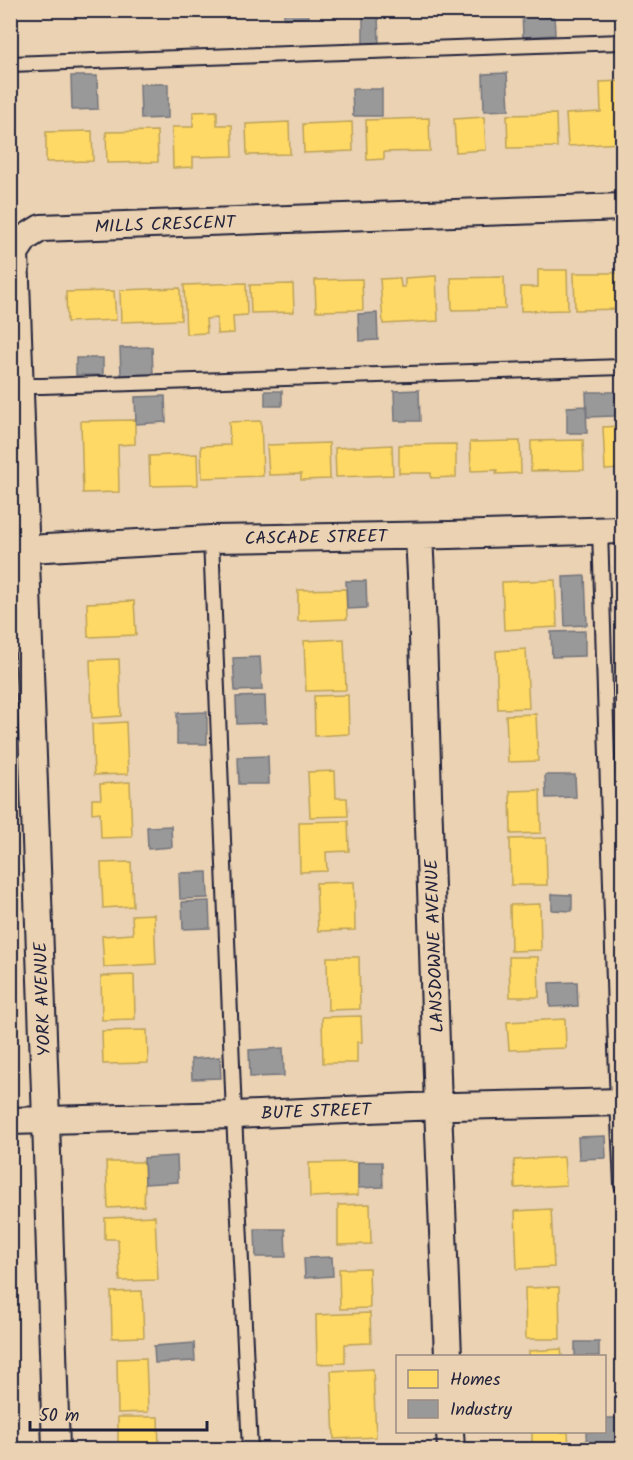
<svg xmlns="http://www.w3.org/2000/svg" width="633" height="1460" viewBox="0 0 633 1460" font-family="Kalam,sans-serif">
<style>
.homes{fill:#ffd966;stroke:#bda259;stroke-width:1.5}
.industry{fill:#999;stroke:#75757d;stroke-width:1.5}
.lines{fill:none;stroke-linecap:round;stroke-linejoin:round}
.service-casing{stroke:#22223b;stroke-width:18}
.minor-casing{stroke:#22223b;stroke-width:30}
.service{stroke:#ead2b2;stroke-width:14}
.minor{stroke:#ead2b2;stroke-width:26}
.labels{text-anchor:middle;stroke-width:6;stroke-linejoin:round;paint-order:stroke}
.street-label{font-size:18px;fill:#22223b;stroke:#ead2b2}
</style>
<rect width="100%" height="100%" fill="#ead2b2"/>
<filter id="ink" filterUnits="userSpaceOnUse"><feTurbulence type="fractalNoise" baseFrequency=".0167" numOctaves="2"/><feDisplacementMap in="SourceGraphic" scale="12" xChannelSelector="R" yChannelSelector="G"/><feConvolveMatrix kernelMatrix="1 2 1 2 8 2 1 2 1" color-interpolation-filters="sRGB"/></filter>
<g filter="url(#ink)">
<path class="homes" d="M622 81V143L568 146 566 114 601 112 600 82Z
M217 111V125H232L233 156 193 157V167L173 168 172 127H193V112Z
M556 114 557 147 508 148 507 115Z
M484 117 486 150 456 152 454 119Z
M429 118 430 151 384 152V159L367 160 366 120Z
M289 122 290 154 247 155 246 124Z
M352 122 353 151 304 153 303 124Z
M92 131 93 161 46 162V132Z
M157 131 158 162 107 163 106 132Z
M538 270H567L568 310 521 311V287H538Z
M574 273H622V309L575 310Z
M436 276 438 321 383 324 380 279 400 278 401 287H405V278Z
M504 277 505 309 452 310 451 278Z
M362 279 363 310 316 311 315 280Z
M246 283 247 315 233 316 234 333 217 334V318L206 319 207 333 186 334 184 285Z
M293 284 294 312 251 313 250 285Z
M180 288 181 320 121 322 120 290Z
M114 291 116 320 67 322 66 292Z
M135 420V444L118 445 119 492 83 493 81 421Z
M261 421 263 476 202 478 201 446 230 445 229 422Z
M622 426V469L605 470 603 427Z
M583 440 584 470 531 471V441Z
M520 441 521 473 496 474 497 470 471 471 470 442Z
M329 443 330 479 301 480V474L269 475 267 445Z
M456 444V477L431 478V473H399V445Z
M392 445 393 475 336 477 335 448Z
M197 454 198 485 150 486 149 456Z
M555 580 557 627 504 630 502 582Z
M346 589 347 619 298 621V590Z
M134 601 136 635 88 637 87 603Z
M344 639 346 690 306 691 304 641Z
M526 649 529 708 498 709 496 651Z
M119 659 121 716 92 718 90 660Z
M348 695 349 734 315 736 314 696Z
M536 714 538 761 508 762 506 715Z
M126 722 128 774 94 775 92 724Z
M335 771 336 798H347L348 816 310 817 308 772Z
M130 782 132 837 101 838 100 812 92 813V799H101L100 784Z
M540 790 541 833 511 834 510 791Z
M348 821 349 851 326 852 327 871 300 872 299 822Z
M546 838 547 885H511L510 839Z
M131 862 133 906 103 908 101 863Z
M354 882 355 930 318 931 316 883Z
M540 904 541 950 511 951 510 905Z
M154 914 156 964 104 967 102 936 133 934 132 915Z
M327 957H359L360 1009 328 1010Z
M509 957H538L539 997H510Z
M134 975 135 1019 102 1020 101 976Z
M361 1016 362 1042H357V1063H323L322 1017Z
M565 1019 566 1048 509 1050 507 1022Z
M147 1030 148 1063 103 1064 102 1031Z
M564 1157 566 1185 515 1188 514 1160Z
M106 1162H144L145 1184 144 1206 108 1208Z
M358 1162V1195L310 1197 309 1163Z
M370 1204 371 1244 338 1245V1205Z
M551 1209 554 1267 517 1269 515 1211Z
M155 1216 158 1280 120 1281 118 1239H105V1218Z
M369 1268 370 1308 340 1309 339 1269Z
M559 1287 560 1339H526L525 1288Z
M142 1291 144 1337 112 1338 111 1292Z
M370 1313 371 1343 345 1344V1363L317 1364 316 1315Z
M561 1349 562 1356H529V1351Z
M146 1358 148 1412 118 1413 117 1359Z
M373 1369 376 1437 334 1439 331 1371Z
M118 1417H158L159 1450H118Z
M532 1432H568L569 1449 532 1450Z
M380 1446V1450H346V1447Z"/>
<path class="industry" d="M284 10H308L309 17 284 18Z
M522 10H554L555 35 523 37Z
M363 15H378L379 44 363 45Z
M507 73 509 110 484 111 483 74Z
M71 76H97L98 109 72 110Z
M140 84H168V118L141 119Z
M352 89H382V116H353Z
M377 313 378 340 359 341 358 314Z
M152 347 153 374 121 375 120 348Z
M76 358H103V375H76Z
M419 390 420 421H395L394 391Z
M265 391H282V406H265Z
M586 392H615V416L587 417Z
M165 396 166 422 136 424 135 397Z
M586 406 587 433H567V407Z
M585 576 587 625 565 626 563 577Z
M346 581H366L367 608 347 609Z
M585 631V656L552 657 551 632Z
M260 657 262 690 235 691 233 658Z
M265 696 266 723 237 724 236 697Z
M207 712V744H177V713Z
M268 756 269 784H239L238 757Z
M545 775H575L576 797 546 798Z
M171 826 172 847 148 849 147 827Z
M207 872 208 898 180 899 179 873Z
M552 894 572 895V911L552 910Z
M209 901 210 928 183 929 182 902Z
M577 982 578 1006 550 1007 549 983Z
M283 1048 284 1076 250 1077 249 1050Z
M220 1057 221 1078 192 1079 191 1059Z
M605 1136 606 1158 579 1159 578 1137Z
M177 1156 178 1182 145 1184 144 1158Z
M358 1162H382L383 1187 358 1188Z
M255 1229H285L286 1257H256Z
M332 1257 333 1276 305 1278 304 1258Z
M575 1342H599V1356H575Z
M194 1343 195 1361 155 1363 154 1346Z
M604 1418H619L620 1450H587L586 1432H604Z"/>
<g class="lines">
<g class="service-casing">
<path id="service" d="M10 64 622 42
M20 386H42L622 367
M600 530 617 1078 622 1185
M211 539 234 1115 250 1450"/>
</g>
<g class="minor-casing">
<path id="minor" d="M419 536 421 575 438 1107 448 1356
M10 550 211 539 450 535 622 530
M10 1121 234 1115 413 1107 622 1102
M450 1432 451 1450
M56 1450 46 1120 15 253 25 238 41 228 622 207"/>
</g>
<use href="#service" class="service"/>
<use href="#minor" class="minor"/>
</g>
</g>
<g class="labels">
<g class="street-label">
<text transform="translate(165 224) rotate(-2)" y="6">MILLS CRESCENT</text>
<text transform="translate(316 537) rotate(-1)" y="6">CASCADE STREET</text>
<text transform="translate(434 946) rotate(-92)" y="6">LANSDOWNE AVENUE</text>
<text transform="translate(42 999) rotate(-92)" y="6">YORK AVENUE</text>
<text transform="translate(316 1111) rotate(-2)" y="6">BUTE STREET</text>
</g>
</g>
<rect width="633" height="1460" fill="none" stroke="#ead2b2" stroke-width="36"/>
<rect x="18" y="18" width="597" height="1424" fill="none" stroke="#22223b" stroke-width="2" filter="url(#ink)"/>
<rect x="396" y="1355" width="210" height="78" fill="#ead2b2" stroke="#9a8c82" stroke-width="1.5"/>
<rect x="408" y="1370" width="30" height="18" fill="#ffd966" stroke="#9a8c82" stroke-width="1.5"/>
<text x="450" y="1385" font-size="18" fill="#22223b">Homes</text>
<rect x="408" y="1400" width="30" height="18" fill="#999999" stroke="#9a8c82" stroke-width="1.5"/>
<text x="450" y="1415" font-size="18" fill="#22223b">Industry</text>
<path d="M30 1421v9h177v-9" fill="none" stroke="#22223b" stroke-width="3"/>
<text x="39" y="1421" font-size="18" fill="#22223b" stroke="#ead2b2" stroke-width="4.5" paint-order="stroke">50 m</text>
</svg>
